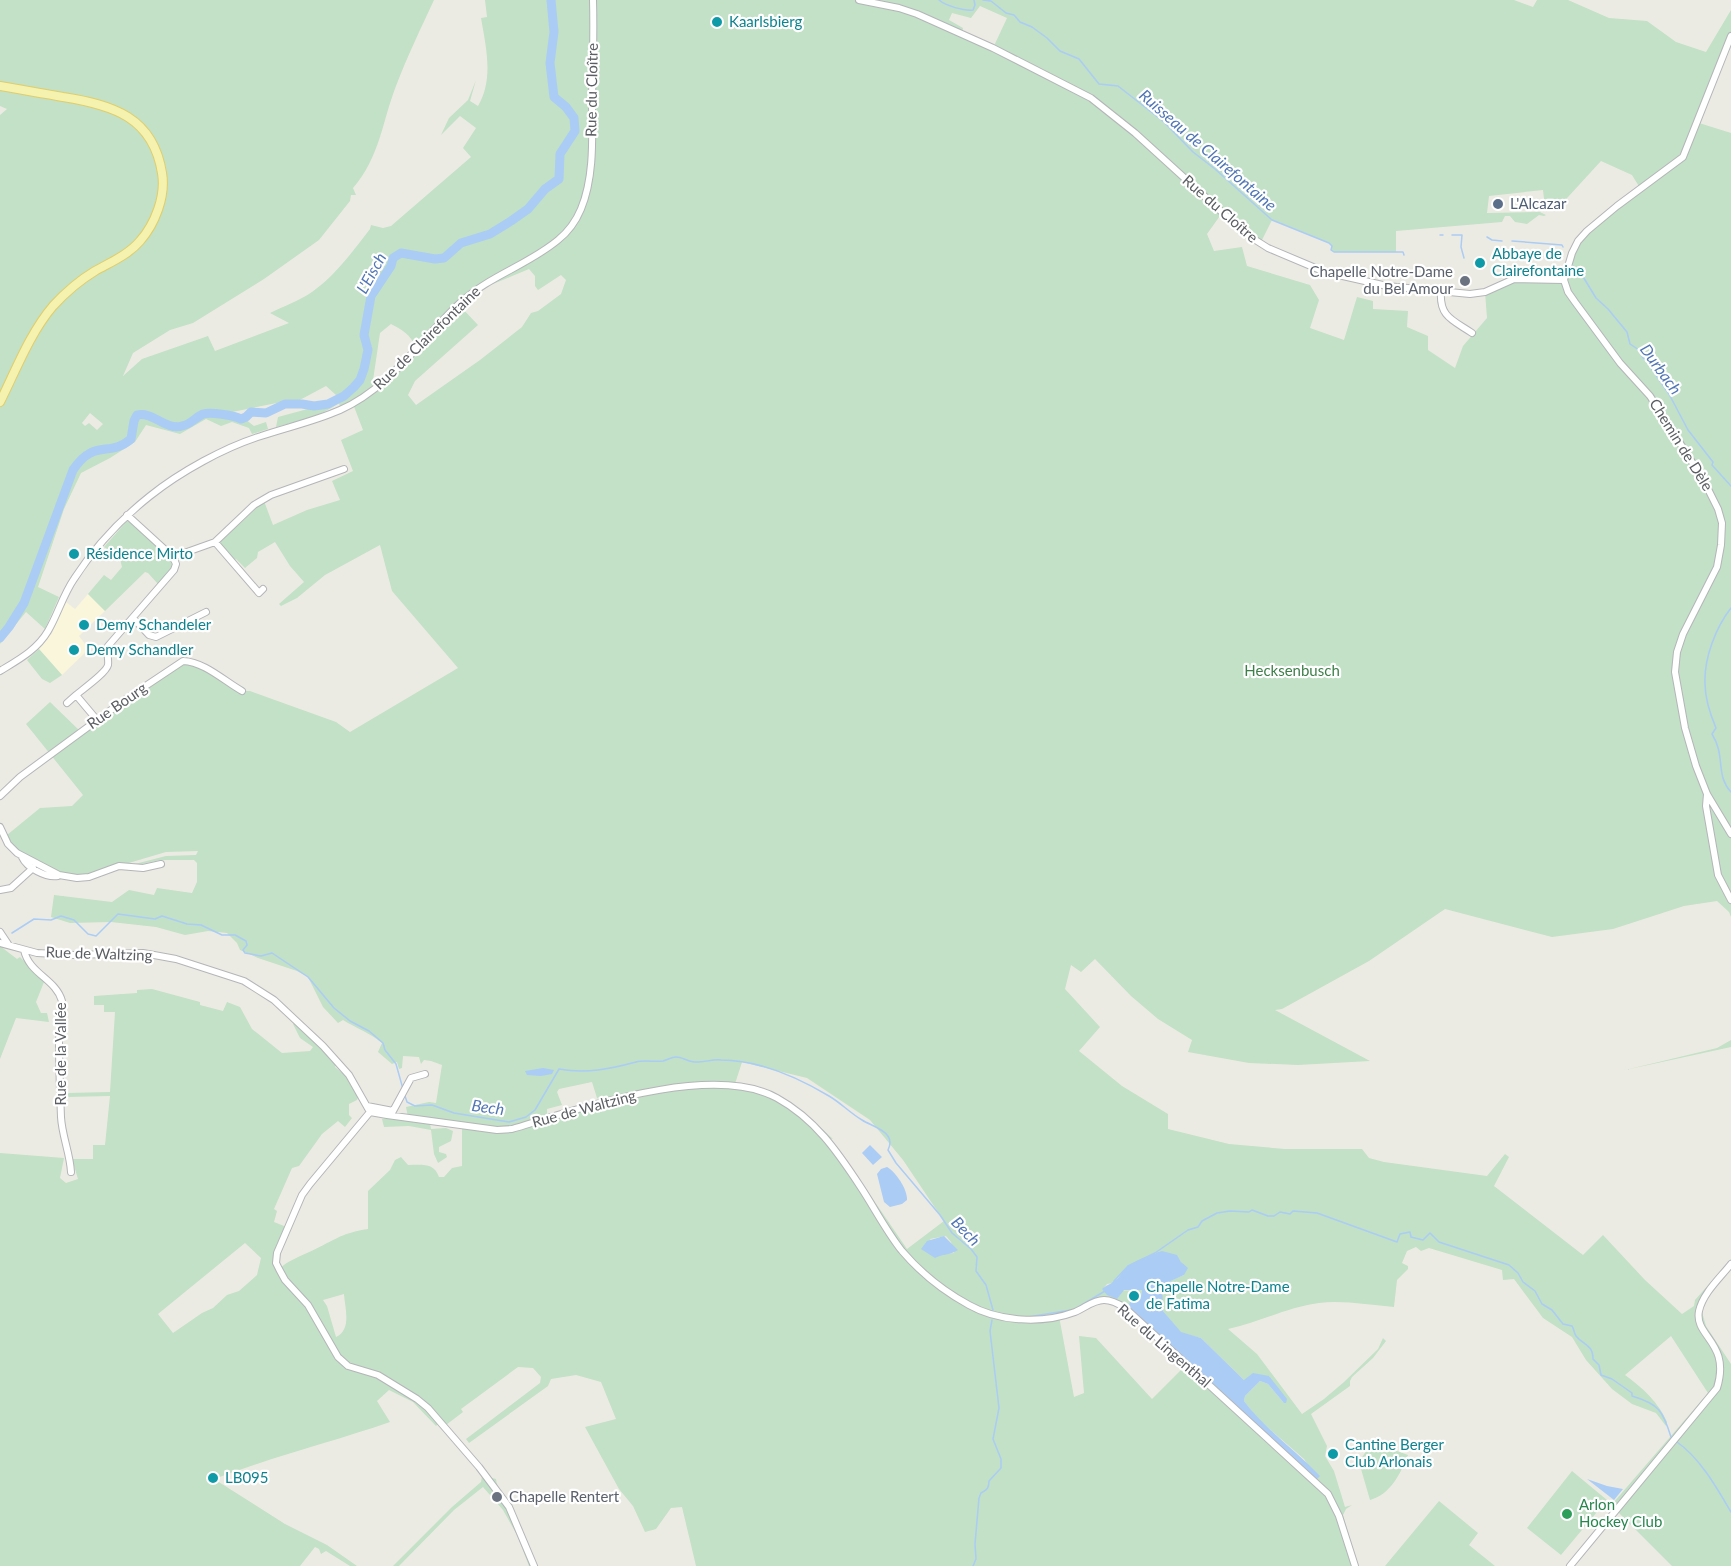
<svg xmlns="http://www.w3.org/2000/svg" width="1731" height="1566" viewBox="0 0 1731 1566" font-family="Lato,sans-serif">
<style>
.commercial{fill:#faf6db}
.green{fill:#c2e1c6;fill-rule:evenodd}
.water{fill:#abccf5}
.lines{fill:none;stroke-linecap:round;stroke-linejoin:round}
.stream{stroke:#abccf5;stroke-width:1.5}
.river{stroke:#abccf5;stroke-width:9}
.minor-casing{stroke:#b4b5b9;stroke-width:8}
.major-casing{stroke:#e1cd68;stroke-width:10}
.minor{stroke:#fff;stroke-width:6}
.major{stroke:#f5f2af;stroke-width:8}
.culture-dot{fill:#0f9aa8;stroke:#fff;stroke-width:2}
.service-dot{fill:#5c6f8a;stroke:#fff;stroke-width:2}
.worship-dot{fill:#6b7280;stroke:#fff;stroke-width:2}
.leisure-dot{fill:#2e9e5b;stroke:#fff;stroke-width:2}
.labels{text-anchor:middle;stroke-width:4.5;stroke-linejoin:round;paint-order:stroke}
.culture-label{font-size:15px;fill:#0d838f;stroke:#fff;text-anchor:start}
.street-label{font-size:15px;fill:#5b5e62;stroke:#fff}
.service-label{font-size:15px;fill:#4e5e75;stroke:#fff;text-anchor:start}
.worship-label{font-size:15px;fill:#5b616d;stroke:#fff;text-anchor:end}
.park-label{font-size:15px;fill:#3e7e49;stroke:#fff}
.leisure-label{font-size:15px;fill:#27864d;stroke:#fff;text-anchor:start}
.water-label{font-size:16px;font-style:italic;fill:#5176b5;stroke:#fff}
</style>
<rect width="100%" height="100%" fill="#ecebe3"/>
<path class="commercial" d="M88 594 105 611 79 636 89 649 62 675 39 649 52 633 66 602 75 609Z"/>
<path class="green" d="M0 0H434C421 28 407 57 396 86 382 122 380 157 353 188L356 195H351L350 201 319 240 264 279 193 323 170 330 133 353 123 376 142 359 208 336 215 351 289 323 270 313C284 306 299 301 312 292 336 275 352 252 370 229L371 225 383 228 391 226 471 157 463 148 476 128 460 116 441 135 449 118 468 100 476 80 470 101 478 106C494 79 486 47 481 18L487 17 485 0H1514L1533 7 1537 0H1568L1609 18 1647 21 1676 42 1706 52 1731 10V36L1699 123 1731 133V917L1729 912 1717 901 1684 906 1613 929 1552 937 1445 909 1369 961 1282 1009 1275 1010 1370 1061 1298 1065 1249 1063 1188 1052 1192 1040 1158 1019 1131 996 1095 959 1081 972 1071 965 1065 989 1100 1027 1079 1051 1122 1086 1168 1114V1129L1229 1144 1285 1149H1362L1369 1158 1384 1162 1487 1176 1505 1154 1509 1157 1494 1186 1583 1255 1603 1235 1645 1280 1682 1314 1694 1306 1695 1300 1731 1259V1269L1705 1299 1702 1312 1706 1326 1731 1364V1566H1672L1618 1512 1614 1502 1708 1393 1671 1336 1625 1375C1643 1388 1659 1403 1667 1422L1666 1426 1656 1413 1632 1404 1612 1389 1586 1360 1572 1337 1543 1318 1514 1279 1503 1280 1502 1270 1429 1248 1421 1251 1416 1247 1407 1251 1402 1263 1408 1266V1269L1397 1280 1394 1307C1371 1305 1341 1300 1319 1303 1287 1307 1258 1323 1228 1329L1257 1354 1302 1414 1324 1399 1344 1382 1378 1349 1383 1338 1386 1341 1373 1358 1352 1377 1350 1381V1386L1311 1414 1327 1446 1325 1456 1334 1471 1345 1507 1352 1505 1346 1509 1343 1515 1358 1566H696L682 1507 671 1508 656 1529 645 1532 633 1506 619 1489 585 1427 616 1419 601 1382 576 1375 551 1379 548 1386 469 1443 466 1439 540 1383 541 1377 533 1368 518 1367 461 1409 463 1412 446 1425 492 1478 496 1479C497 1490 507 1499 512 1509 521 1528 529 1546 536 1566H529L517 1535 503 1510 483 1487 454 1510 399 1566H393L452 1507 481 1482 482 1476 440 1422 436 1426 413 1402 389 1390 377 1401 390 1422C332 1442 272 1457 214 1479L285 1524 327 1545 357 1566H350L326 1551 321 1554 319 1549 315 1547 300 1566H0V1153L64 1158 60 1178 66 1183 78 1179 72 1159H93V1145H105L110 1096 66 1097 67 1093 110 1092 115 1012H104V1005H94V996L137 993V990L152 989 200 1002V1005L223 1011 227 1002 240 1007 252 1029 282 1053 310 1051 313 1047 300 1038 293 1024 296 1023 337 1063 335 1067 348 1078 359 1095 357 1100 349 1104V1115L352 1118 345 1127 338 1121 322 1134 299 1166 292 1168 274 1209 277 1211 274 1222 289 1228 277 1253 279 1269C288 1261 296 1258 307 1253 332 1242 340 1233 368 1229V1191L390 1170 395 1160 401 1157 408 1165C421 1165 434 1162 439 1177H444L452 1168 462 1166V1128L430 1123 431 1129 446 1128 453 1131 451 1141 439 1147V1152L446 1154 447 1157 438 1163 434 1154 431 1130 409 1126 384 1127 382 1119 408 1117 406 1107 429 1102 436 1103 442 1065 431 1061 424 1060 421 1064 419 1057 403 1056 402 1068 399 1069 397 1062 392 1064 378 1052 382 1043C370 1033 356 1028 343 1020L338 1023 323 1007 308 977 297 971 258 958 240 950 237 943 227 933 208 931 185 935 156 927 111 922 70 923 51 917 54 895 112 902 129 890 154 895 157 888 192 893 197 882V863L194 860H160L132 866 131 865 166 856 196 855 198 851 166 852 88 875C60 877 20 861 7 835L40 808 72 806 83 795 26 724 50 702 81 732 183 661H193L242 691H250L336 722 350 732 458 668 392 591 380 545 325 575 297 598 281 606 279 604 304 582 290 566 275 542 258 552 257 558 245 568 236 559 234 561 219 543 264 501 273 525 307 510 340 500 332 481 353 471 341 440 363 430 353 404 341 410 339 403C320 417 298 421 276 427L278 417 341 400 339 395H336L326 386 296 402 287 401 232 412 240 420 245 419 254 426 266 422 268 429 252 434 249 428 232 422 221 426 206 419 180 434 146 425 135 442 110 458 81 473 64 509 38 587 59 597 45 629 26 612 0 644V115L7 109 0 106ZM980 6 1007 18 993 48 962 34 963 28 949 20 952 13 971 18ZM1601 161 1632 175 1640 188 1578 241 1564 280 1514 279 1485 292 1487 318 1463 346 1455 368 1428 350V336L1407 327 1408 311 1373 309V301L1357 297 1344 340 1310 328 1319 300 1310 285 1247 266 1242 247 1214 251 1207 234 1222 213 1260 244 1272 220 1329 243 1332 246 1331 250 1334 252H1396V231L1502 222 1505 216H1510L1515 222 1527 224 1539 215 1544 216 1546 215 1540 212 1487 213 1489 196 1543 190 1544 199 1531 204 1530 209H1557ZM529 269 535 276V286L538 290 561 275 566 280 561 294 538 311 531 313 522 327 480 360 416 405 408 395 415 381 478 325 461 307 488 286ZM391 324C401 329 411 335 415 346L372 387 380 333ZM90 413 103 424 97 430 89 423 85 426 82 423ZM742 1062 807 1078 870 1120 903 1160 944 1221 907 1249 847 1161 845 1162 828 1138 833 1139C805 1112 775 1086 735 1084ZM592 1082 597 1098 603 1101 547 1118V1109L562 1105 557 1092 559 1089ZM946 1236 951 1242 954 1253 941 1254 930 1239ZM245 1243 261 1258 257 1275 239 1291 227 1295 213 1308 202 1313 173 1333 158 1314ZM1155 1253 1177 1256 1181 1262 1184 1275 1161 1285 1163 1311 1181 1333 1201 1338 1244 1380 1269 1376 1284 1403 1268 1384 1260 1381 1245 1396 1244 1401 1258 1419 1304 1459 1317 1479 1287 1451 1141 1296 1142 1290 1105 1291 1103 1289 1107 1284 1113 1283 1128 1266 1149 1257ZM344 1294C345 1309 352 1329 336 1337L327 1306 323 1300ZM1104 1300C1123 1304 1168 1352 1184 1367L1152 1399 1096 1338 1079 1336 1084 1393 1074 1397 1059 1316Z
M127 521 131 522 171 559 172 568 158 584 148 573 145 572 105 611 88 594 104 575 111 580 122 567 120 559 104 547Z
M39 649 62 675 50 683 42 679 27 660Z
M0 946 17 959 20 957 44 982 36 1002 41 1013H47L49 1022 16 1018 0 1059Z
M1731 1040V1047L1625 1070 1717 1048Z
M1372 1442 1408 1455C1401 1473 1390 1495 1370 1500L1359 1462Z
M1572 1471 1607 1500 1561 1555 1527 1528Z
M1439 1501 1478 1533 1469 1545 1495 1566H1385Z"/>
<path class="water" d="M543 1068 554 1070 552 1074 541 1076 527 1075 525 1071Z
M870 1145 882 1157 873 1165 862 1153Z
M887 1167C896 1172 908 1190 907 1200L902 1204 890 1207 884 1202 877 1174 881 1169Z
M944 1236 958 1250C951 1255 942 1254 935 1258L921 1249 927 1241Z
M1162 1251 1177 1255 1181 1262 1188 1268 1184 1275 1162 1285 1163 1311 1181 1332 1201 1338 1244 1380 1253 1373 1269 1376 1287 1399 1286 1403H1284L1268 1384 1260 1381 1245 1396 1244 1401C1266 1430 1295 1450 1320 1476L1317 1479 1128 1308 1131 1299 1141 1296 1142 1290H1124L1117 1299 1107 1295 1102 1289C1106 1285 1110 1285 1114 1281 1120 1278 1122 1271 1127 1267 1132 1262 1155 1253 1162 1251Z
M1587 1479 1607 1486 1623 1489 1614 1500Z"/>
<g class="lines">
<path class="stream" d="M939 0C946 6 964 11 973 10L975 5 974 0
M983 0 991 1 1006 13 1014 15 1020 22 1032 27 1047 38 1060 51 1079 59 1099 84 1118 86 1164 122 1193 152 1215 169 1272 220 1329 243 1332 246 1331 250 1334 252H1403L1404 255
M1440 235H1443
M1452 235H1462
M1462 235 1461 247 1464 258
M1487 237 1492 240 1502 241
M1512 241 1562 245 1563 247
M1573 266 1582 275 1596 298 1608 309 1627 332 1630 344 1639 350 1643 358 1645 359 1669 394 1688 430 1713 462 1712 465 1731 486
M1731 608C1716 627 1704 658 1705 683 1705 698 1710 714 1716 728L1712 734C1726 756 1715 775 1731 792
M12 933 34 919 51 920 61 916 74 920 88 934 96 936 118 914 155 919 162 916 187 924 201 925 222 935H235L246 941 247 945 243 950 245 953 261 956 272 953 308 977 334 1008 350 1021 369 1031 383 1043 385 1050 396 1064 403 1089
M405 1096 407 1102 415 1106 432 1105 454 1113 509 1122 526 1117 535 1110 559 1069C586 1074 610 1069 636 1062 644 1060 654 1062 663 1061 667 1060 672 1057 676 1057 683 1057 690 1063 698 1062 706 1062 713 1059 721 1060 759 1060 797 1077 829 1096 841 1103 850 1113 862 1120 873 1127 897 1132 888 1150L896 1163 940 1215 952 1233 971 1249 977 1257 976 1271 986 1285 993 1310
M1114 1281 1128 1266 1155 1253 1188 1230 1198 1227 1202 1221 1217 1213 1230 1211 1249 1212 1252 1210 1268 1216H1274L1280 1212 1290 1214 1293 1211 1317 1213 1397 1242 1400 1234 1410 1232 1411 1237 1423 1240 1430 1233 1439 1242 1509 1265 1518 1273 1523 1282 1535 1291 1542 1304 1552 1310 1563 1324 1572 1326C1574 1329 1574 1333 1576 1336 1583 1345 1593 1344 1593 1359L1599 1365 1601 1375 1612 1379 1632 1393V1396C1659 1404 1663 1411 1671 1437
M1075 1309 1105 1291
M1028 1317 1071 1310
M1677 1442C1700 1458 1717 1488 1731 1512
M973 1566 976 1559 975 1544 979 1498 981 1493C987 1490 989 1488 989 1481L1001 1468V1459L993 1439 999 1408 990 1331 992 1320"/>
<path class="river" d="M0 638 9 627 24 603 73 470C94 438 109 458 131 439L134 421 137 415C153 411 166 431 182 426 190 425 196 417 203 414 210 412 234 415 241 419L246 417 251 412 266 413 285 404H302L314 406 328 404 344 396 354 387 360 380 364 369 368 350 364 335 371 296 391 266 393 258 401 253 435 259 444 258 461 243 490 234 511 221 528 209 545 189 559 179 560 154 575 131 574 118 566 107 554 97 550 63 554 32 551 0"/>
<g class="minor-casing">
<path id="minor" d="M859 0 899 8 917 14 993 48 1091 98 1135 133 1246 234 1268 248 1325 272 1387 286 1470 294 1485 292 1514 279 1564 280
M1564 280 1568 292 1575 302 1620 363 1650 396 1704 481 1718 509 1722 523 1721 545 1717 567 1683 634 1677 652 1675 672 1685 728 1696 766 1707 794 1731 834
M1564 280 1572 253 1578 241 1587 231 1617 206 1683 157 1731 36
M1441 291C1439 317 1453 320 1472 333
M127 515 173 557 215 542 254 505 271 495 344 469
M215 542 259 593 263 589
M133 618 149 635 156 637 206 612
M0 671C18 660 37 650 48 631 58 614 63 595 74 579 94 548 121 519 150 496 180 472 225 447 261 436 288 427 315 421 340 410 390 388 421 339 460 303 489 276 528 265 558 240 568 232 576 221 581 209 595 175 592 134 592 98 593 65 594 33 593 0
M67 703 76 695
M97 720 76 695C83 689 106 673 108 665 109 658 106 653 108 646L174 570 176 564 173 557
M1707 794 1706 806 1718 875 1731 900
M0 796 20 777 126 699 183 661C205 662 224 681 242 691
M0 827 8 844 17 853 59 875 77 878 89 877 119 866 143 868 161 864
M22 857C27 868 46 878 58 876
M0 890 11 888 33 868
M0 932 8 944
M0 943 37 953 74 955 143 953 176 959 244 981 274 1000 323 1046 349 1075 370 1112 387 1115 497 1130 512 1129C579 1109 712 1062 777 1098 815 1119 837 1151 860 1186 874 1207 886 1231 902 1251 920 1272 945 1292 969 1305 999 1322 1043 1324 1075 1312 1085 1308 1093 1300 1104 1300 1112 1300 1119 1304 1125 1308L1328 1494 1339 1516 1355 1566
M24 950C29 974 56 979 62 1001 66 1015 59 1028 59 1042 59 1067 60 1092 61 1117 62 1136 70 1153 71 1172
M367 1106 393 1111 411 1078 425 1074
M370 1112 310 1184 302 1195 277 1253 276 1263 279 1269 285 1280 308 1305 338 1357 348 1366 378 1375 417 1399 428 1408 479 1467 509 1507 534 1566
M1570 1566 1717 1388C1731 1342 1694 1337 1699 1311 1703 1293 1720 1278 1731 1264"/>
</g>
<g class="major-casing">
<path id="major" d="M0 86C21 90 42 93 63 97 113 105 153 117 162 173 166 196 155 224 140 241 128 255 111 262 95 271 80 280 65 293 53 306 30 333 16 370 0 402"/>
</g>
<use href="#minor" class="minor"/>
<use href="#major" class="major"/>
</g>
<g class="culture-dot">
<circle cx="717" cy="22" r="6"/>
<circle cx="1480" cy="263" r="6"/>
<circle cx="74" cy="554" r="6"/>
<circle cx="84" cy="625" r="6"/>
<circle cx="74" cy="650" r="6"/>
<circle cx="1134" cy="1296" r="6"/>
<circle cx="1333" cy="1454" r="6"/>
<circle cx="213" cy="1478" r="6"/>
</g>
<circle class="service-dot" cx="1498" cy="204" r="6"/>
<g class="worship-dot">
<circle cx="1465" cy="281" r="6"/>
<circle cx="497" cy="1497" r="6"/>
</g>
<circle class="leisure-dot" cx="1567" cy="1514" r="6"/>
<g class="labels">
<g class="culture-label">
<text x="729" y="27">Kaarlsbierg</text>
<text x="1492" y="259">Abbaye de<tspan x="1492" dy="17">Clairefontaine</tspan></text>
<text x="86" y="559">Résidence Mirto</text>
<text x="96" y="630">Demy Schandeler</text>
<text x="86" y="655">Demy Schandler</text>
<text x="1146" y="1292">Chapelle Notre-Dame<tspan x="1146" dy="17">de Fatima</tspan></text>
<text x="1345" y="1450">Cantine Berger<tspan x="1345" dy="17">Club Arlonais</tspan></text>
<text x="225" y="1483">LB095</text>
</g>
<g class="street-label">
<text transform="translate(592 90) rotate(-89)" y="5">Rue du Cloître</text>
<text transform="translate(1220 209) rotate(41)" y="5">Rue du Cloître</text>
<text transform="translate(427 338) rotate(-44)" y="5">Rue de Clairefontaine</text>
<text transform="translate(1681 445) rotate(58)" y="5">Chemin de Dèle</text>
<text transform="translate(117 706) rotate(-35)" y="5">Rue Bourg</text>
<text transform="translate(99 954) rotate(2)" y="5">Rue de Waltzing</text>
<text transform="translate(61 1054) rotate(-90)" y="5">Rue de la Vallée</text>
<text transform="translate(584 1109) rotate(-15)" y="5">Rue de Waltzing</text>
<text transform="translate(1164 1346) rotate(41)" y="5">Rue du Lingenthal</text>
</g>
<g class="service-label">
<text x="1510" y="209">L'Alcazar</text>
</g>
<g class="worship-label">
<text x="1453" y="277">Chapelle Notre-Dame<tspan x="1453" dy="17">du Bel Amour</tspan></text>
<text x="509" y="1502" text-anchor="start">Chapelle Rentert</text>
</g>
<g class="park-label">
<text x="1292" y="676">Hecksenbusch</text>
</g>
<g class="leisure-label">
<text x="1579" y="1510">Arlon<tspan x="1579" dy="17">Hockey Club</tspan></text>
</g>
<g class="water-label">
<text transform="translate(1208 150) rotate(41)" y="6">Ruisseau de Clairefontaine</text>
<text transform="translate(371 273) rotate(-61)" y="6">L'Eisch</text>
<text transform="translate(1661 369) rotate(54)" y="6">Durbach</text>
<text transform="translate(488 1107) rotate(8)" y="6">Bech</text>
<text transform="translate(966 1231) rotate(46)" y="6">Bech</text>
</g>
</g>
</svg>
